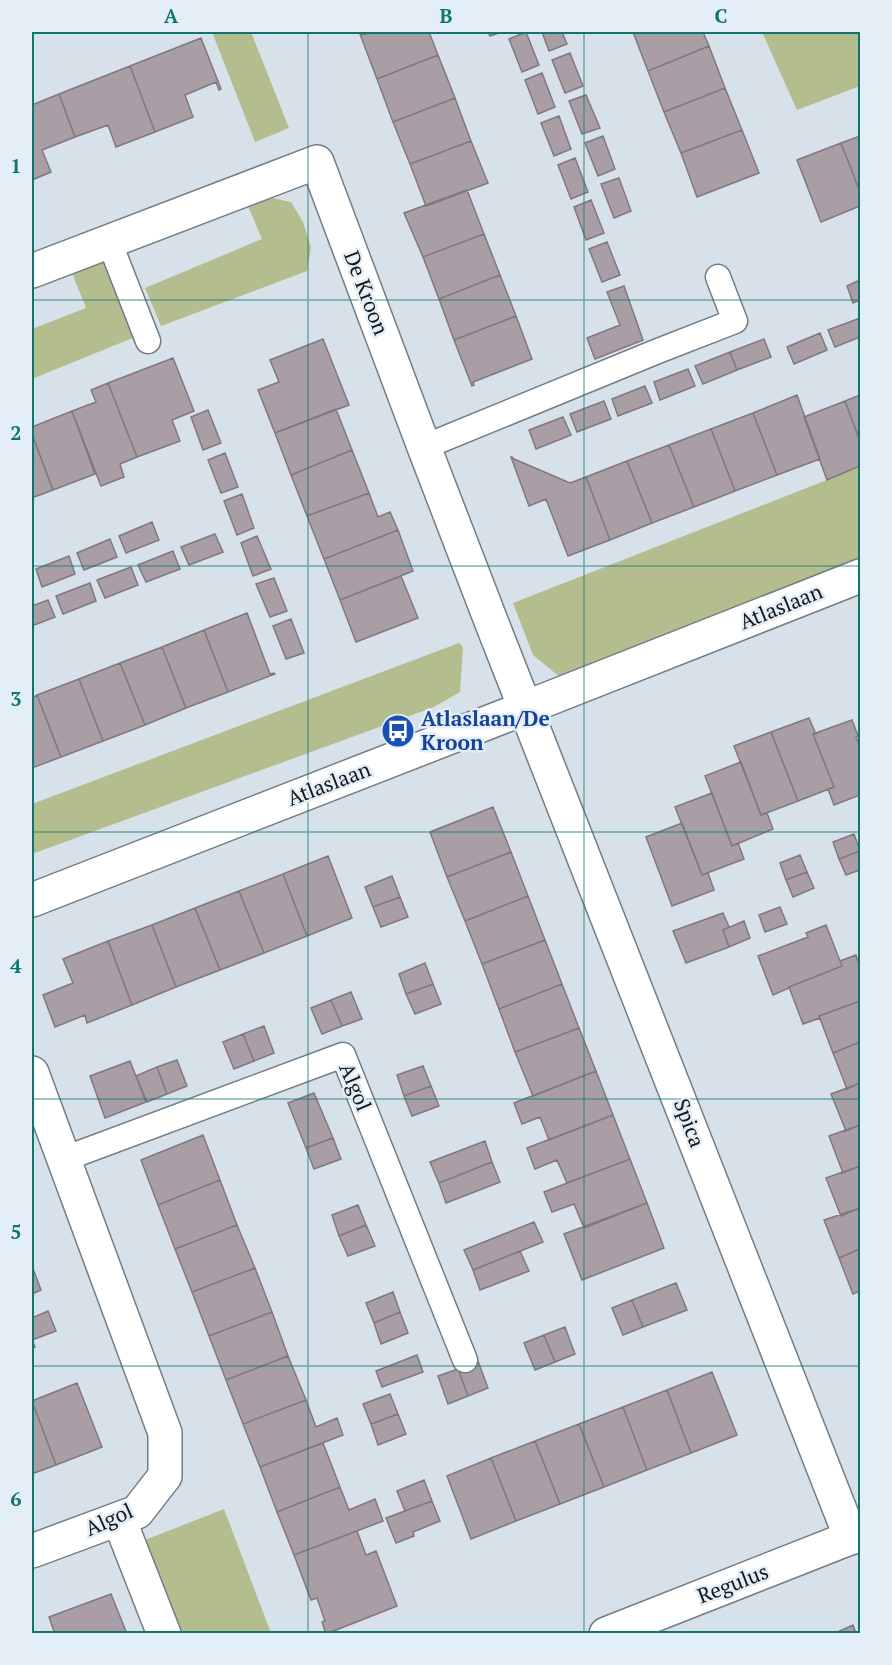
<svg xmlns="http://www.w3.org/2000/svg" width="892" height="1665" viewBox="0 0 892 1665" font-family="'PT Serif',serif">
<style>
.green{fill:#b4bd8e}
.building{fill:#a99ea6;stroke:#82777f;stroke-width:1.5}
.lines{fill:none;stroke-linecap:round;stroke-linejoin:round}
.service-casing{stroke:#737d85;stroke-width:27}
.pedestrian-casing{stroke:#737d85;stroke-width:36}
.minor-casing{stroke:#737d85;stroke-width:36}
.tertiary-casing{stroke:#737d85;stroke-width:36}
.service{stroke:#fff;stroke-width:24}
.pedestrian{stroke:#fff;stroke-width:33}
.minor{stroke:#fff;stroke-width:33}
.tertiary{stroke:#fff;stroke-width:33}
.grid{fill:none;stroke:#0f766e;stroke-width:1.5;stroke-opacity:0.55}
.labels{text-anchor:middle;stroke-width:5;stroke-linejoin:round;paint-order:stroke}
.street-label{font-size:21px;fill:#15191c;stroke:#e4eef7}
.transit-label{font-size:21px;font-weight:bold;fill:#164399;stroke:#e4eef7;text-anchor:start}
.neatline{fill:none;stroke:#0f766e;stroke-width:2}
.grid-label{font-size:20px;text-anchor:middle;font-weight:bold;fill:#0f766e}
</style>
<rect width="100%" height="100%" fill="#d7e1ea"/>
<path class="green" d="M212 32H251L289 128 255 142Z
M762 32H860V86L797 110Z
M272 198 291 202 303 222 311 247 307 271 161 326 145 288 262 239 248 206 262 199Z
M105 261 135 337 32 379V329L86 308 72 273Z
M860 467V559L561 678 533 655 513 603Z
M459 643 463 647 460 692 434 707 32 854V804Z
M224 1509 271 1633H176L140 1542Z"/>
<path class="building" d="M372 32H429L438 55 377 79 360 34H361L362 35Z
M488 32H502L490 36Z
M526 32 539 65 522 72 509 39Z
M542 32H562L567 44 549 51Z
M633 32H703L709 46 648 71Z
M201 38 221 89 219 90 216 82 185 95 193 117 155 132 130 66Z
M709 46 725 88 664 112 648 71Z
M570 53 583 86 565 93 552 60Z
M438 55 455 98 393 122 377 79Z
M130 66 155 132 116 147 108 125 75 137 59 94Z
M542 73 555 107 538 114 525 80Z
M725 88 742 130 681 153 664 112Z
M59 94 75 137 42 150 51 172 32 180V105Z
M586 95 600 128 582 134 569 101Z
M455 98 471 141 410 164 393 122Z
M559 116 571 149 554 156 541 123Z
M742 130 759 173 697 197 681 153Z
M603 136 615 169 598 176 585 143Z
M860 136V192L841 143Z
M471 141 488 183 426 206 410 164Z
M841 143 860 192V206L821 222 797 160Z
M575 158 588 192 571 199 558 165Z
M619 178 631 211 614 218 601 184Z
M467 190 484 234 423 257 404 213Z
M591 200 604 233 586 240 574 207Z
M484 234 500 275 439 299 423 257Z
M607 242 620 275 602 282 589 249Z
M500 275 516 316 454 340 439 299Z
M860 280V300L853 303 847 286Z
M624 286 643 340 595 359 587 338 620 325 607 292Z
M516 316 532 359 473 382 474 385 472 386 454 340Z
M860 318V337L835 347 828 330Z
M820 333 827 350 794 364 787 347Z
M323 339 349 405 275 433 258 390 279 382 270 360Z
M764 339 771 357 737 370 730 352Z
M730 352 737 370 703 384 695 366Z
M173 358 194 411 172 420 180 441 137 457 108 383Z
M688 369 695 386 660 400 654 382Z
M108 383 137 457 120 464 124 477 101 486 72 411 96 402 91 390Z
M645 386 652 403 618 416 612 399Z
M797 395 820 459 777 475 753 413Z
M860 395V441L845 401Z
M604 401 611 419 577 432 570 414Z
M845 401 860 441V466L827 480 804 417Z
M336 409 352 450 291 475 275 433Z
M208 410 221 443 203 450 191 417Z
M72 411 95 474 53 490 32 434V427Z
M753 413 777 475 735 491 711 429Z
M563 417 571 435 536 449 529 430Z
M711 429 735 491 694 507 669 445Z
M32 434 53 490 32 498Z
M669 445 694 507 652 523 627 461Z
M352 450 369 493 307 516 291 475Z
M225 453 238 487 221 493 208 460Z
M511 457H512L514 459 570 483 586 477 610 540 568 556 546 499 529 506Z
M627 461 652 523 610 540 586 477Z
M369 493 378 517 390 512 398 530 324 559 307 516Z
M242 494 254 528 237 535 224 501Z
M152 522 159 540 126 553 119 536Z
M398 530 413 571 340 600 324 559Z
M215 534 223 552 189 565 181 547Z
M257 536 271 569 253 576 241 543Z
M110 539 117 557 84 570 77 553Z
M173 551 180 569 146 582 138 565Z
M69 556 75 574 42 587 36 569Z
M131 567 138 585 105 598 97 580Z
M401 576 418 618 356 642 340 600Z
M274 578 287 611 270 617 256 584Z
M90 583 96 601 63 614 56 596Z
M48 600 55 617 32 626V606Z
M247 613 270 674 274 673 275 674 228 692 204 630Z
M291 619 304 653 286 659 273 626Z
M204 630 228 692 186 708 162 647Z
M162 647 186 708 145 725 120 663Z
M120 663 145 725 103 741 79 679Z
M79 679 103 741 61 757 37 695Z
M37 695 61 757 32 768V698Z
M809 718 816 734H813L834 787 798 801 771 732Z
M852 720 858 736 856 737 860 747V795L834 805 828 789 834 787 813 734Z
M771 732 798 801 761 815 734 746Z
M741 762 761 815 767 813 773 829 732 846 705 776Z
M712 793 732 846 738 843 744 859 702 875 675 807Z
M493 807 511 852 447 877 430 832Z
M682 823 702 875 708 873 714 890 672 906 646 837Z
M854 834 860 851 839 859 833 842Z
M860 851V870L846 875 839 859Z
M511 852 528 896 465 921 447 877Z
M800 855 807 872 786 880 780 863Z
M328 856 352 918 307 936 283 874Z
M807 872 814 888 793 897 786 880Z
M283 874 307 936 264 953 239 891Z
M392 876 400 897 373 907 365 887Z
M239 891 264 953 220 970 195 908Z
M528 896 545 940 482 964 465 921Z
M400 897 408 917 381 927 373 907Z
M780 907 787 924 765 932 759 915Z
M195 908 220 970 176 987 152 925Z
M723 913 729 927 723 930 729 947 686 963 673 931Z
M744 921 750 938 729 947 723 930Z
M152 925 176 987 132 1005 108 941Z
M826 925 842 966 789 987V988L773 995 758 956 808 937 806 933Z
M545 940 562 984 499 1009 482 964Z
M108 941 132 1005 87 1023 85 1015 55 1027 43 995 73 983 63 959Z
M856 955 860 967V1001L819 1016 820 1018 803 1024 789 987 842 966 840 961Z
M425 963 433 984 406 994 399 974Z
M433 984 441 1004 415 1014 406 994Z
M562 984 579 1028 515 1052 499 1009Z
M351 992 362 1019 342 1026 331 1000Z
M331 1000 342 1026 322 1034 311 1008Z
M860 1001V1042L833 1053 819 1016Z
M264 1026 274 1053 254 1061 243 1034Z
M579 1028 596 1071 533 1096 515 1052Z
M243 1034 254 1061 234 1069 223 1042Z
M860 1042V1083L847 1089 833 1053Z
M177 1060 187 1086 167 1094 157 1067Z
M130 1061 146 1102 105 1118 90 1076Z
M423 1066 431 1086 404 1096 397 1075Z
M157 1067 167 1094 147 1102 136 1076Z
M596 1071 613 1115 549 1140 540 1117 522 1124 514 1103Z
M860 1083V1125L846 1131 831 1094Z
M431 1086 439 1106 412 1116 404 1096Z
M314 1093 333 1138 306 1148 288 1103Z
M613 1115 630 1159 567 1183 557 1160 535 1169 527 1148Z
M860 1125V1166L843 1173 829 1136Z
M203 1135 220 1180 158 1205 141 1160Z
M333 1138 341 1159 314 1169 306 1148Z
M485 1141 492 1162 439 1183 430 1162Z
M630 1159 647 1203 584 1228 574 1204 552 1212 544 1192Z
M492 1162 500 1182 446 1203 439 1183Z
M860 1166V1208L841 1216 826 1178Z
M220 1180 237 1225 175 1249 158 1205Z
M647 1203 664 1248 582 1280 564 1234Z
M358 1205 366 1225 339 1236 332 1215Z
M860 1208V1249L839 1258 824 1220Z
M534 1222 543 1242 473 1270 464 1250Z
M237 1225 255 1268 192 1292 175 1249Z
M366 1225 375 1246 348 1256 339 1236Z
M860 1249V1291L853 1294 839 1258Z
M520 1251 529 1271 480 1290 473 1270Z
M32 1266 41 1290 32 1294Z
M255 1268 272 1312 209 1336 192 1292Z
M676 1283 687 1310 643 1327 632 1300Z
M393 1292 400 1312 374 1323 366 1303Z
M632 1300 643 1327 623 1335 612 1308Z
M48 1311 56 1331 32 1340 35 1347 32 1348V1318Z
M272 1312 288 1356 226 1380 209 1336Z
M400 1312 408 1333 381 1344 374 1323Z
M565 1327 575 1354 555 1362 544 1335Z
M544 1335 555 1362 535 1370 524 1343Z
M417 1355 423 1372 382 1387 376 1371Z
M288 1356 306 1400 243 1424 226 1380Z
M478 1361 488 1388 468 1396 458 1369Z
M458 1369 468 1396 448 1404 438 1376Z
M712 1372 737 1435 691 1453 667 1390Z
M77 1383 102 1447 56 1465 32 1401Z
M667 1390 691 1453 647 1470 623 1407Z
M390 1394 398 1414 371 1424 363 1404Z
M306 1400 316 1427 337 1418 343 1435 260 1467 243 1424Z
M32 1401 56 1465 32 1474Z
M623 1407 647 1470 604 1487 579 1424Z
M398 1414 406 1434 378 1445 371 1424Z
M579 1424 604 1487 560 1504 535 1441Z
M535 1441 560 1504 516 1521 491 1458Z
M323 1443 340 1487 277 1512 260 1467Z
M491 1458 516 1521 471 1539 447 1476Z
M424 1480 432 1501 405 1511 397 1491Z
M340 1487 349 1510 375 1499 383 1521 294 1555 277 1512Z
M432 1501 440 1521 413 1532 414 1536 396 1543 386 1518Z
M357 1531 366 1555 376 1551 397 1606 326 1634 322 1622 325 1621 317 1598 311 1600 294 1555Z
M111 1594 127 1634H55L49 1617Z
M853 1625 856 1634H833Z"/>
<g class="lines">
<g class="service-casing">
<path id="service" d="M109 241 148 341
M424 447 658 351 735 321 718 277
M64 1159 343 1055 465 1360"/>
</g>
<g class="pedestrian-casing">
<path id="pedestrian" d="M119 1519 164 1634"/>
</g>
<g class="minor-casing">
<path id="minor" d="M32 271 317 162 424 447 491 621 851 1538
M32 1073 165 1433V1476L137 1512 32 1551
M606 1634 860 1534"/>
</g>
<g class="tertiary-casing">
<path id="tertiary" d="M32 900 525 708 860 576"/>
</g>
<use href="#service" class="service"/>
<use href="#pedestrian" class="pedestrian"/>
<use href="#minor" class="minor"/>
<use href="#tertiary" class="tertiary"/>
</g>
<path class="grid" d="M308 32V1634M584 32V1634M32 300H860M32 566H860M32 832H860M32 1099H860M32 1366H860"/>
<defs>
<g id="bus-disc" transform="scale(1.725)"><circle r="9.5" fill="#1a4fb4" stroke="#e4eef7"/><path d="M-5-6H5V4H4V6H2V4H-2V6H-4V4H-5ZM-3.5-4V0h7V-4ZM-3.5 1.2v1.5H-2V1.2ZM2 1.2v1.5H3.5V1.2Z" fill="#fff"/></g>
</defs>
<g fill-rule="evenodd">
<use href="#bus-disc" x="398" y="731"/>
</g>
<g class="labels">
<g class="street-label">
<text transform="translate(366 293) rotate(69)" y="7">De Kroon</text>
<text transform="translate(781 607) rotate(-22)" y="7">Atlaslaan</text>
<text transform="translate(329 784) rotate(-21)" y="7">Atlaslaan</text>
<text transform="translate(355 1087) rotate(67)" y="7">Algol</text>
<text transform="translate(689 1123) rotate(69)" y="7">Spica</text>
<text transform="translate(109 1520) rotate(-24)" y="7">Algol</text>
<text transform="translate(733 1584) rotate(-21)" y="7">Regulus</text>
</g>
<g class="transit-label">
<text x="421" y="726">Atlaslaan/De<tspan x="421" dy="24">Kroon</tspan></text>
</g>
</g>
<rect width="892" height="1665" fill="none" stroke="#e4eef7" stroke-width="66"/>
<rect x="33" y="33" width="826" height="1599" class="neatline"/>
<g class="grid-label">
<text x="171" y="23">A</text>
<text x="446" y="23">B</text>
<text x="721" y="23">C</text>
<text x="16" y="173">1</text>
<text x="16" y="440">2</text>
<text x="16" y="706">3</text>
<text x="16" y="973">4</text>
<text x="16" y="1239">5</text>
<text x="16" y="1506">6</text>
</g>
</svg>
